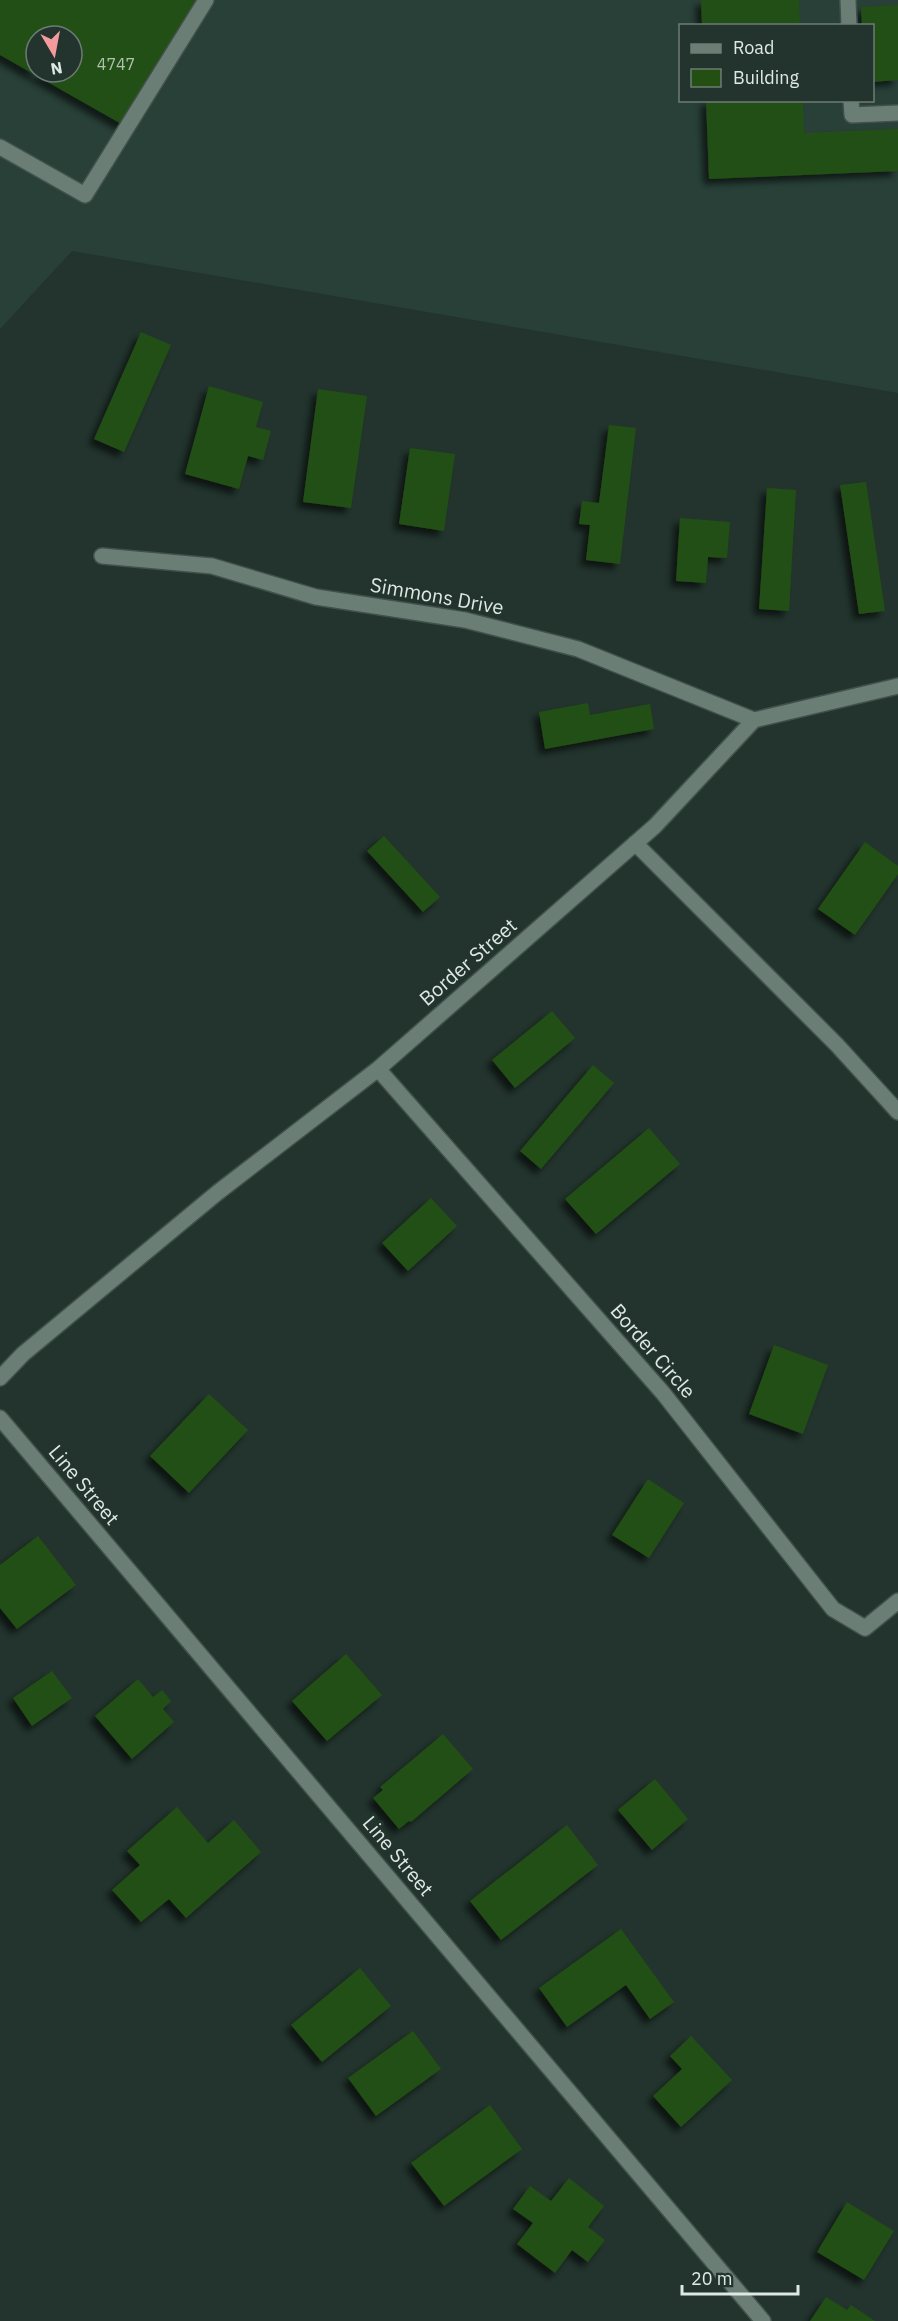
<svg xmlns="http://www.w3.org/2000/svg" width="898" height="2321" viewBox="0 0 898 2321" font-family="'IBM Plex Sans',sans-serif">
<style>
.built{fill:#284038;fill-rule:evenodd}
.building{fill:#244f13;fill-rule:evenodd;filter:url(#shadow)}
.lines{fill:none;stroke-linecap:round;stroke-linejoin:round}
.minor-casing{stroke:#42504b;stroke-width:18}
.minor{stroke:#6a7e76;stroke-width:15}
.labels{text-anchor:middle;stroke-width:6;stroke-linejoin:round;paint-order:stroke}
.number-label{font-size:16px;fill:#b0c2b0}
.street-label{font-size:20px;fill:#dee8e4;stroke:#22342d}
</style>
<defs>
<filter id="shadow"><feDropShadow dx="-5.5" dy="5.5" stdDeviation="3" flood-color="#0009"/></filter>
</defs>
<rect width="100%" height="100%" fill="#22342d"/>
<path class="built" d="M0 0H898V393L72 251 0 329ZM680 26H872V100H680ZM36 36H72V72H36Z"/>
<path class="building" d="M0 0H197L125 126 0 55ZM36 36H72V72H36Z
M701 0H799L800 26H702Z
M898 5V80L872 82V26H862L861 7Z
M706 100H803L804 133 898 129V171L709 179Z
M141 332 171 345 124 452 94 439Z
M209 386 263 402 256 427 271 431 263 460 248 456 239 489 185 474Z
M318 389 367 396 351 508 303 502Z
M609 425 636 428 620 564 586 560 590 525 579 524 582 501 599 503Z
M410 448 455 454 444 531 399 524Z
M866 482 885 611 859 614 840 485Z
M767 488 796 490 789 611 759 609Z
M680 518 730 522 727 558 708 557 706 583 676 581Z
M588 703 590 715 650 704 654 729 545 749 539 712Z
M384 836 440 897 423 912 367 851Z
M865 842 898 866V874L855 935 818 909Z
M552 1011 575 1038 515 1088 492 1060Z
M593 1065 614 1083 541 1169 520 1151Z
M649 1128 680 1164 596 1234 565 1199Z
M431 1198 457 1226 408 1271 382 1243Z
M774 1345 828 1365 803 1434 749 1414Z
M209 1394 248 1430 189 1493 150 1456Z
M648 1479 684 1503 649 1558 612 1535Z
M38 1536 76 1585 17 1629 0 1608V1565Z
M346 1654 382 1695 327 1741 292 1701Z
M52 1671 72 1698 32 1726 13 1698Z
M138 1679 153 1697 162 1690 171 1701 163 1709 174 1722 132 1759 95 1716Z
M443 1734 473 1769 411 1822 409 1821 399 1829 373 1798 383 1790 380 1787Z
M655 1779 688 1819 652 1850 618 1810Z
M177 1807 208 1843 234 1820 261 1852 186 1918 169 1899 141 1922 112 1890 140 1865 127 1851Z
M567 1825 598 1865 501 1940 470 1901Z
M621 1929 674 2002 650 2019 626 1985 567 2027 539 1988Z
M360 1968 391 2006 322 2062 291 2025Z
M413 2031 441 2069 376 2116 348 2078Z
M691 2036 732 2080 681 2127 653 2096 682 2069 670 2056Z
M490 2105 522 2149 444 2206 411 2163Z
M569 2178 604 2206 588 2227 605 2240 588 2262 572 2250 555 2273 517 2244 533 2223 513 2209 530 2186 551 2201Z
M847 2202 894 2231 864 2280 817 2252Z
M826 2297 847 2310 851 2305 875 2321H810Z"/>
<g class="lines">
<g class="minor-casing">
<path id="minor" d="M848 0 849 26
M851 100 852 115 898 113
M0 147 85 195 206 0
M102 556 212 566 316 597 465 620 578 649 754 720
M635 843 837 1045 898 1112
M378 1069 663 1393 833 1609 865 1628 898 1601
M0 1378 23 1354 217 1193 378 1069 655 826 754 720 898 686
M0 1418 763 2321"/>
</g>
<use href="#minor" class="minor"/>
</g>
<g class="labels">
<g class="number-label">
<text x="116" y="70">4747</text>
</g>
<g class="street-label">
<text transform="translate(437 596) rotate(10)" y="7">Simmons Drive</text>
<text transform="translate(468 962) rotate(-41)" y="7">Border Street</text>
<text transform="translate(653 1351) rotate(49)" y="7">Border Circle</text>
<text transform="translate(84 1485) rotate(50)" y="7">Line Street</text>
<text transform="translate(398 1856) rotate(50)" y="7">Line Street</text>
</g>
</g>
<rect x="679" y="24" width="195" height="78" fill="#22342d" stroke="#6d7c76" stroke-width="1.5"/>
<rect x="691" y="44" width="30" height="9" fill="#6a7e76" stroke="#6d7c76" stroke-width="1.5"/>
<text x="733" y="54" font-size="18" fill="#dee8e4">Road</text>
<rect x="691" y="69" width="30" height="18" fill="#244f13" stroke="#6d7c76" stroke-width="1.5"/>
<text x="733" y="84" font-size="18" fill="#dee8e4">Building</text>
<g transform="translate(54 54) rotate(170)"><circle r="28" fill="#22342d" stroke="#6d7c76" stroke-width="1.5"/>
<path d="M0-4.5L10 22L0 15L-10 22Z" fill="#f49b9f"/>
<text y="-9" font-size="16" font-weight="bold" text-anchor="middle" fill="#dee8e4">N</text>
</g>
<path d="M682 2285v9h116v-9" fill="none" stroke="#dee8e4" stroke-width="3"/>
<text x="691" y="2285" font-size="18" fill="#dee8e4" stroke="#22342d" stroke-width="4.5" paint-order="stroke">20 m</text>
</svg>
